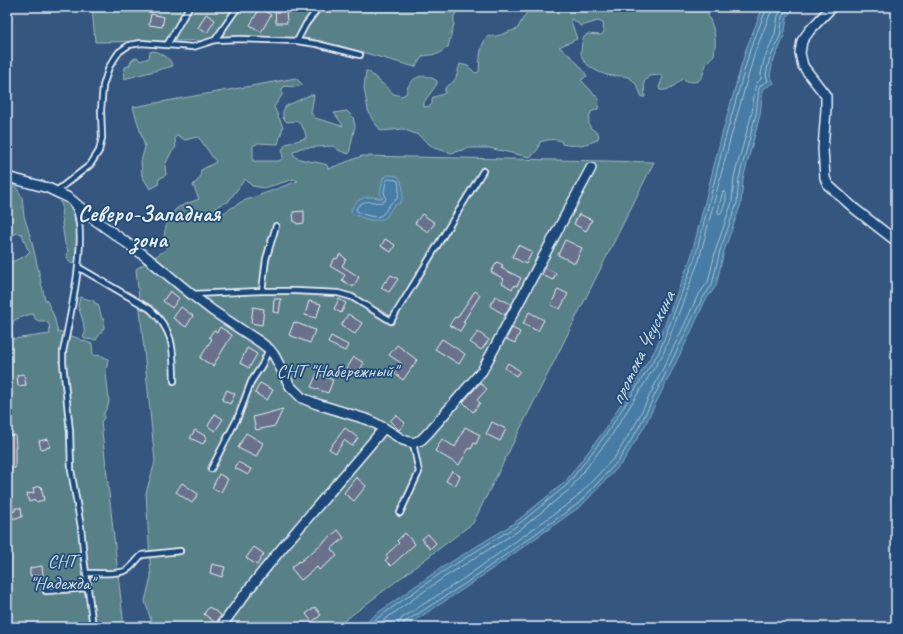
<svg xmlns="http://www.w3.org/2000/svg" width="903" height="634" viewBox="0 0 903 634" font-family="Caveat,sans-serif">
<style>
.green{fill:#588187;stroke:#a0b9c0;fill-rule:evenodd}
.water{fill:#477da4;stroke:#87abc6}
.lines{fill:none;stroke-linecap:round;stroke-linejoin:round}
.shore{stroke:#a8c3d6;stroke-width:1}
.building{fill:#69728a;stroke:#e8f1f8}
.lane-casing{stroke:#e8f1f8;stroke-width:8}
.street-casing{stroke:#e8f1f8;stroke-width:12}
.lane{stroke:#1f4a7a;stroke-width:4.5}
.street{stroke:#1f4a7a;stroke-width:9}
.labels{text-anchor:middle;stroke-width:3.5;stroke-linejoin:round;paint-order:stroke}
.park-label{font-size:19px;fill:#d2e0e7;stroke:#1f4a7a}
.water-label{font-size:20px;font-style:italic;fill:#d0e0eb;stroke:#1f4a7a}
.district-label{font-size:23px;font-weight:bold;fill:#e8f1f8;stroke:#1f4a7a}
</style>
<rect width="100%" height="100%" fill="#35567f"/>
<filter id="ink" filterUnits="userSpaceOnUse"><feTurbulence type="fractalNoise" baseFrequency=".025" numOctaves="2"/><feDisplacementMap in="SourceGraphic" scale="8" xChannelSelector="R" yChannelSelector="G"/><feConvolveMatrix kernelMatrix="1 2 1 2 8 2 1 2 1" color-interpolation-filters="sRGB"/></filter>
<g filter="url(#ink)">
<path class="green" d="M92 7H461L454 16V24L448 47 438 54 423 56 415 67 340 46 315 43V39L95 42Z
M530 7H705C712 26 718 34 714 55 713 57 710 58 709 60 701 69 707 86 686 81L684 78C677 83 669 92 660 90L659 87 663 77 660 75 649 76 644 82 645 97H642C639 91 637 83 631 79 625 74 614 77 607 75 596 72 580 63 581 51 582 44 581 40 587 34L601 35 604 32 603 23 598 21 581 26 572 19 571 21 577 39 559 47C570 54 580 65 587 76L581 80 599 99 598 109 591 112C589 117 587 125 592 129 592 130 598 132 598 133L599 136 597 140C586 145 574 147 562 144L561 141C554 138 547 140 540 142L538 149 532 156 529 157 489 148H469L451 153 434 148 418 135 403 129 381 131 372 119 368 110 364 88 366 71H368L394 94 401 96 406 94C407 91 407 87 409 85 416 74 427 74 437 81V84L424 102V107L430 106 432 104V98C436 95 441 96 445 93V88C447 85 450 85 453 82 457 78 458 70 460 64L468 66 475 73 479 72C480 59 479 46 488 36H497L517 29Z
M154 51C164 55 168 56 173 66L124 79 125 67 129 66 132 60 137 57 140 61 149 58 150 52Z
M296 78 303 85 295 87 285 86 282 89V95L274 107 283 127 278 144 258 143 253 146V161H279L283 158 282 150 286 144 306 138C306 132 302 123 295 121 292 121 290 122 287 122L283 118V111L286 106 310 95H314L311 113 315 118 342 126 343 125 334 113 347 111 353 117 355 126 349 154 340 151 333 146 301 148 293 152 295 157C306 162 316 161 327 165L328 169 362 156 654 162 473 523 336 627H153L145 601 151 577 146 493 155 462 136 269 167 249C159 241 168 216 176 209 179 206 194 201 199 199L193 185 200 178 201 170 216 162 200 139 197 137 185 140 177 135 175 138 176 147 171 153 165 165 166 175 159 179 158 185 150 189 142 176 141 161 145 147 133 107ZM245 179 252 186 264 188 294 179 298 181 241 202 219 216 215 214V209L219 205 228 202Z
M7 184 14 185 18 190 22 197 24 216 32 242 45 300 47 301 54 316 58 333 62 332 92 344 93 355 102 356 108 359 106 372 109 401 108 406 104 413V418L101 422 124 627H7V264L25 256 30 251 27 248 22 234 17 233 7 239ZM31 314 34 315 35 319 39 321H45L49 324 50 334 13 339 12 327 14 320Z
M64 200 71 204 73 209 75 217 74 221 77 227 76 260 72 264C67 260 66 256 68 250L65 244 62 223 63 220C59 213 64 209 61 203L59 202 60 201Z
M80 297 94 301 96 304H98L102 319H104V328L96 340 85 339 83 336 85 334 83 321 78 306Z"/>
<path class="water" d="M763 7H793L787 18 784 37 773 62 770 75 774 83 763 89 760 115 743 179 741 204 724 251 716 286 705 301 691 332 643 429 622 463 581 506 468 586 405 627H360L376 614 438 570 513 524 565 482 604 431 655 350 691 257 721 138 746 49Z
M388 175 398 176C403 182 405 196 400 203 398 204 396 204 394 206 391 208 389 213 387 216 378 225 360 218 351 212 352 203 361 197 370 197 374 197 379 198 383 199L380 193 383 178Z"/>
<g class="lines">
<path class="shore" d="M389 179 396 180 398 181C399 186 400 196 396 200 395 201 392 202 391 203 388 206 386 211 383 214 378 220 363 215 357 211L356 209C365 195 375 206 385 201L386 198 384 192 386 181Z
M723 192H725L726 193V201L721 213 719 214 718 212Z
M366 627 379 617 441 573 515 527 567 485 607 433 659 352 695 258 725 139 750 50 766 10V7
M374 627 443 578 518 531 570 489 611 436 663 354 699 260 730 140 755 52 771 12V7
M398 627 399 622 402 618 463 579 575 499 615 457 635 425 683 328 697 297 708 282 716 249 732 202 734 177 752 113 755 87 757 83 761 79V74L764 60 775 34 778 16 783 7
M403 627V624L405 622 466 583 579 503 619 460 639 427 687 330 702 299 712 285 720 250 737 203 739 178 756 114 759 88 761 85 768 81 766 75 769 61 780 36 783 17 789 7"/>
</g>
<path class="building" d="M260 8 271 15 261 32 250 25Z
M275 10H286L287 23H276Z
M151 14 164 17 162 27 149 25Z
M206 14 215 20 207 33 198 28Z
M304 211V223L297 224 296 222H294L293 212Z
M422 214 435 223 428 232 415 223Z
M579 214 592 220 586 231 574 224Z
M385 239 395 245 391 252 381 246Z
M565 240 582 248 575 263 558 255Z
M518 245 532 252 526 264 512 257Z
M340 254 346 259 342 266 359 277 353 287 342 280 345 275 330 266 335 258 337 259Z
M497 262 503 265 501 268 521 278 517 286 515 285 512 289 502 283 504 279 491 272Z
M545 268 556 273 553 280 542 275Z
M391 275 398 279 389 292 381 288 385 281 386 282Z
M558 289 568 294 560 309 551 305Z
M170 291 179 298 172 308 163 301Z
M475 291 480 295 463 322 465 323 460 331 449 325 455 317 457 318Z
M495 296 511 304 505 315 490 306Z
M274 299H281L279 313 273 312Z
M339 299 346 303 341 313 334 309Z
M309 301 321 304 316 318 305 315Z
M181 307 193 316 186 327 173 318Z
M253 307 264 309 262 325 251 323Z
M529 312 544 320 538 331 523 324Z
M348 314 362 323 355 334 341 326Z
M294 322 315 330 310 343 289 335Z
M220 327 232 335 213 366 200 358 212 339 209 337 214 330 217 332Z
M512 328 520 332 515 343 506 339Z
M478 332 489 340 481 350 470 342Z
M331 336 348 345 345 351 328 343Z
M442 339 465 354 459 364 435 349Z
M397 345 417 360 403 380 394 373 401 363 389 355Z
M247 348 257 354 249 368 240 363Z
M354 357 364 363 357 374 347 368Z
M508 363 520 371 516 376 505 368Z
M24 374 26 385 18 386 17 375Z
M317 374 333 380 328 393 311 387Z
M260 383 273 390 267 400 255 393Z
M480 383 487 389 477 400 480 403 473 412 463 402Z
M227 390 235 394 230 404 222 400Z
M283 409 275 426 256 430 253 417Z
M215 414 223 419 215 431 208 426Z
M396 415 405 423 399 430 390 421Z
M492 422 506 429 500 441 486 434Z
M465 427 480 435 476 444 474 443 471 449 469 448 459 465 435 451 442 439 455 447Z
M345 428 358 438 352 446 344 440 336 453 329 449Z
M195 430 207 437 203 444 190 438Z
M246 433 263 443 256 457 238 448Z
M15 435 16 447H15V468H7V436Z
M48 439 50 447 41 449 39 441Z
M238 462 251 469 248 475 235 468Z
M452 471 460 476 455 486 446 481Z
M219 474 228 479 221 492 212 488Z
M356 477 366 486 354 501 344 493Z
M182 483 198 494 192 503 176 492Z
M41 486 44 500 36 502 35 500 29 502 27 494 34 493 33 488Z
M15 508H21L22 517 8 519V512L15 511Z
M338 530 344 538 331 549 337 556 319 570 317 567 301 580 291 568 299 561 300 562Z
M405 533 415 544 391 566 385 560 388 558 386 555 399 543 397 541Z
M428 534 436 543 430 549 422 539Z
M254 547 264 554 257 565 246 558Z
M212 564 225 567 222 577 210 573Z
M42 566 43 575 30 576V568Z
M209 607 221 615 216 623 204 614Z
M315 607 321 615 312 622 306 614Z"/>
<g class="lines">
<g class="lane-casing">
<path id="lane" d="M215 40 238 7
M297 41 306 24 319 7
M167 45 189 7
M55 192 90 165 99 151 102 138 101 110 103 86 109 67 119 52 129 45 141 43 193 47 215 40 240 39 297 41 317 44 360 55
M74 206C90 232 69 321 63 352V363L70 432 71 470 81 527 84 559 86 573 93 627
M78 267 150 309C175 332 173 349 174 381
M262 291 266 259 276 226
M193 294 262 291H295L338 293 352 297 391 321 483 171
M211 469 238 417 251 382 262 365 269 349
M400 513 419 472 413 443
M86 573C95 573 122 575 128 569 134 565 137 559 142 555L180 551
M46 591 88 588"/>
</g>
<g class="street-casing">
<path id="street" d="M832 7 810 30 802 41 800 53 803 66 826 96V109L823 149 825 178 828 185 855 209 896 241
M7 177 48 188 69 198 95 220 145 256 191 294 213 311 260 342 269 349 274 355 290 386 302 398 317 404 369 420 384 428 403 440 413 443 421 440 428 433 482 371 591 168
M221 627C270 557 330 494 384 428"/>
</g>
<use href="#lane" class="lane"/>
<use href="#street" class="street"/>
</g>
</g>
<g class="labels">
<g class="park-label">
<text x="337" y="377">СНТ "Набережный"</text>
<text x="62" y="567">СНТ<tspan x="62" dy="22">"Надежда"</tspan></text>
</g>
<g class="water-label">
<text transform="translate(642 348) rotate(-64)" y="7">протока Чеускина</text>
</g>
<g class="district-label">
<text x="149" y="221">Северо-Западная<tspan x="149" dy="26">зона</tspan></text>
</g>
</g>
<rect width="903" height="634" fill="none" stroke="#1f4a7a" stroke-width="24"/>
<rect x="12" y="12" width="879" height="610" fill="none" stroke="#e8f1f8" stroke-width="1.5" filter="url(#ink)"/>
</svg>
